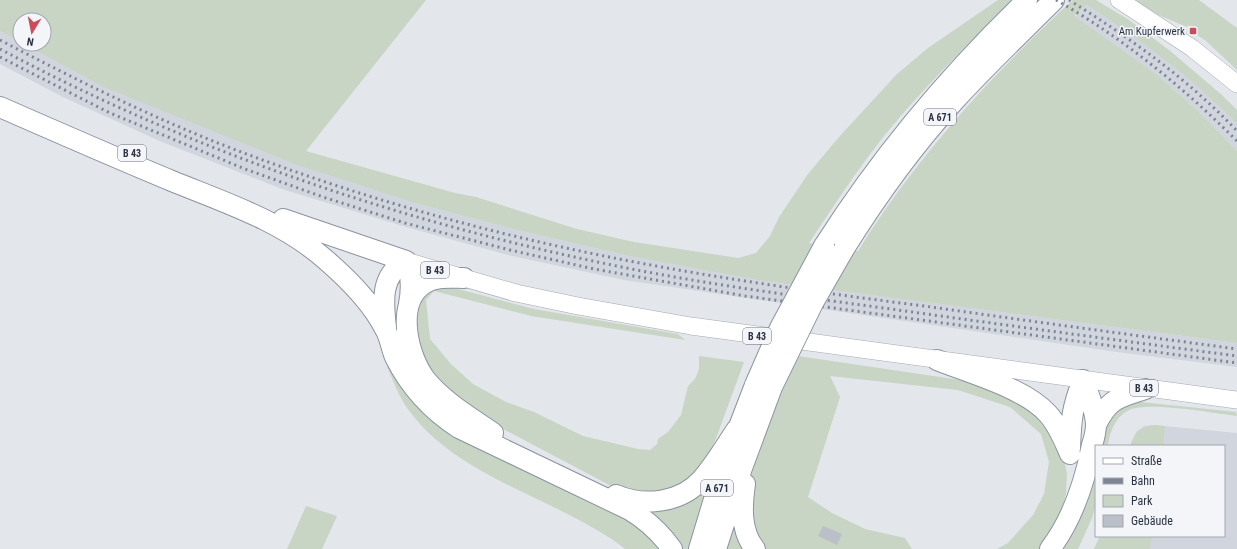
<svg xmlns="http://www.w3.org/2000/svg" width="1237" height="549" viewBox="0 0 1237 549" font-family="'Roboto Condensed',sans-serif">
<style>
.built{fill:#d1d5dd}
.green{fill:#c8d4c4}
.building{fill:#babfc8}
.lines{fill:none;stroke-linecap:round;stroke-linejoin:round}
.major-casing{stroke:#a3aab6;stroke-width:18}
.highway-casing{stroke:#8b93a1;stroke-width:22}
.major{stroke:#fff;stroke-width:17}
.highway{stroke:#fff;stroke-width:20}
.rail{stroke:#7d8594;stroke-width:3;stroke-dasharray:2 4;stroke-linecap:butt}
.highway-bridge-casing{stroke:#8b93a1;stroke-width:22;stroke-linecap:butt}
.highway-bridge{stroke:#fff;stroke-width:20}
.poi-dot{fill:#cb4d5c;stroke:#f3f5f8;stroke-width:1.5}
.labels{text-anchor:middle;stroke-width:3;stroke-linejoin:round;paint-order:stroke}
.shield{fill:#f3f5f8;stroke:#676d79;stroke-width:1}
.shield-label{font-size:10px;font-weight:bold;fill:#2b3343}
.poi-label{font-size:11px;fill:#2b3343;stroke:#f3f5f8;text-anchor:end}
</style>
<rect width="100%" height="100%" fill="#e3e6eb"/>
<path class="built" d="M1087 5 1122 27 1165 58 1216 103 1237 124V151L1198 111 1156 74 1074 17Z
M0 31 20 42V44H24L415 203 517 230 629 256 757 280 1237 343V367L1117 352 624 280 508 255 406 227 285 190 162 142 63 97 0 64Z
M1154 425 1237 433V549H1094L1100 536H1224V446H1130L1136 432 1144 426Z"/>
<path class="green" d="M0 0H426L306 151 455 193 476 197 577 229 634 242 738 258 756 253 770 236 779 217 808 174 839 137 897 74 928 48 998 0H1012C968 44 923 88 884 136 857 170 833 207 809 243L858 251C916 158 992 74 1073 0H1096L1129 20 1169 50 1222 95 1237 110V124C1192 78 1142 40 1087 5L1074 16 1156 74 1198 111 1237 151V343L757 280 629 256 517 230 415 203 295 164 104 87 24 44H44V20H20V42L0 31Z
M1135 0H1199L1237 28V70L1206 41 1193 32 1194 30 1188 25 1187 27 1149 11Z
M443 285 534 309 678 334 685 340 531 316 434 291 426 300 430 339 451 364 473 384 506 402 534 412 583 436 638 449 650 450 657 444 658 439 668 432 681 415 688 386 695 379 699 369V356L744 362 715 441 703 466 688 484 650 496 613 487 505 430 453 396 423 362 415 339 414 301 421 291Z
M798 356 967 381 996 389 1042 419 1063 457 1067 473 1066 494 1062 509 1055 529 1039 549H997L1008 543 1033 515 1044 494 1049 462 1041 434 1010 407 958 390 830 376 840 397 808 497 832 513 865 529 905 538 912 549H762C758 542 749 533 748 525 739 482 775 410 790 369Z
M388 361 406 384 628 513 665 549H625C611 537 595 529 579 520 518 487 446 465 405 405 398 394 393 379 387 367Z
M1133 402H1141L1236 412 1237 416C1213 413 1148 401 1129 410 1115 417 1110 432 1108 446H1099L1110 414Z
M1154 425 1165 426 1163 446H1130C1134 433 1141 427 1154 425Z
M718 459 692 549H678L628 503 654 506Z
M1096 463V504L1092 518 1078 549H1060Z
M306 506 337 516 322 549H287Z
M738 506 749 549H727Z
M1100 536H1152L1150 549H1094Z"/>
<path class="building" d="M823 526 842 534 837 545 818 536Z"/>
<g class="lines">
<g class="major-casing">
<path id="major" d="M1119 0 1192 48 1237 84
M406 261 516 293 578 306 691 326 1237 400"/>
</g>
<g class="highway-casing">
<path id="highway" d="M0 107C57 132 114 157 172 181 226 203 282 221 326 260 348 279 372 303 385 329 390 337 391 348 395 357 410 387 431 410 459 428L630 510C648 521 660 532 672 549
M283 219 406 261C412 275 412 288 409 304
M824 246C882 155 949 75 1027 0
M844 249C877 196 913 146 955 100 987 65 1021 33 1054 0
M464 278C452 278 437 276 425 283 394 302 408 357 426 380 444 402 470 417 493 433
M386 328C383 302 380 275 406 261
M937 360C969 373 1025 388 1048 414 1058 425 1064 440 1070 454
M1096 425C1109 398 1118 398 1145 389
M1070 449C1071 420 1072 407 1083 380
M745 484C742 505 740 531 755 549
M616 495C644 507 681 503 702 479 715 464 726 445 737 429
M699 549 725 463 755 385
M716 549 742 468 772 387
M1050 549C1072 520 1085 481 1092 445 1094 439 1096 431 1096 424 1095 409 1089 394 1083 380"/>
</g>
<use href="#major" class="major"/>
<use href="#highway" class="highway"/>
<path class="rail" d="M1056 0C1123 38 1183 87 1237 141
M1069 0C1130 38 1188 79 1237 131
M0 40C82 83 165 124 252 156 364 198 482 231 599 255 707 277 815 292 924 306 1028 321 1133 335 1237 349
M0 49C186 148 386 217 593 261 694 283 796 296 898 310 1011 326 1124 341 1237 356
M0 57 110 113 245 169 323 197 405 223 510 250 594 269 745 296 1237 363"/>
<g class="highway-bridge-casing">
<path id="highway-bridge" d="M755 385 780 328 824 246
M772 387 813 303 844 249"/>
</g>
<use href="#highway-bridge" class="highway-bridge"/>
</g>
<rect class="poi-dot" x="1189" y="27" width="8" height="8" rx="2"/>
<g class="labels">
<g class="shield">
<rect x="924" y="109" width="32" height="16" rx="3"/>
<rect x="118" y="145" width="28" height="16" rx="3"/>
<rect x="421" y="262" width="28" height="16" rx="3"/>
<rect x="743" y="328" width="28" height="16" rx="3"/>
<rect x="1130" y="380" width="28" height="16" rx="3"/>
<rect x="701" y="480" width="32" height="16" rx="3"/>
</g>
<g class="shield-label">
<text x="940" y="121">A 671</text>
<text x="132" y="157">B 43</text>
<text x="435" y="274">B 43</text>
<text x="757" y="340">B 43</text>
<text x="1144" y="392">B 43</text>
<text x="717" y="492">A 671</text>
</g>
<g class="poi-label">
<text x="1185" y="35">Am Kupferwerk</text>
</g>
</g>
<rect x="1095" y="445" width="130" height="92" fill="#f3f5f8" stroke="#a3a7b0"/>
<rect x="1103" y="458" width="20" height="6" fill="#ffffff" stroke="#a3a7b0"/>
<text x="1131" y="465" font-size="12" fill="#2b3343">Straße</text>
<rect x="1103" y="478" width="20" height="6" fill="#7d8594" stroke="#a3a7b0"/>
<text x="1131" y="485" font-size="12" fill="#2b3343">Bahn</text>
<rect x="1103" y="495" width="20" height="12" fill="#c8d4c4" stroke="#a3a7b0"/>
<text x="1131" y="505" font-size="12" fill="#2b3343">Park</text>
<rect x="1103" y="515" width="20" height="12" fill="#babfc8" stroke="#a3a7b0"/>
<text x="1131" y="525" font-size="12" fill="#2b3343">Gebäude</text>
<g transform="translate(32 32) rotate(190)"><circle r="19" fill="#f3f5f8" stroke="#a3a7b0"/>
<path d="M0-3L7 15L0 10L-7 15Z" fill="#cb4d5c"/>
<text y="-6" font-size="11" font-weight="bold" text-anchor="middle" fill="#2b3343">N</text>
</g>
</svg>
